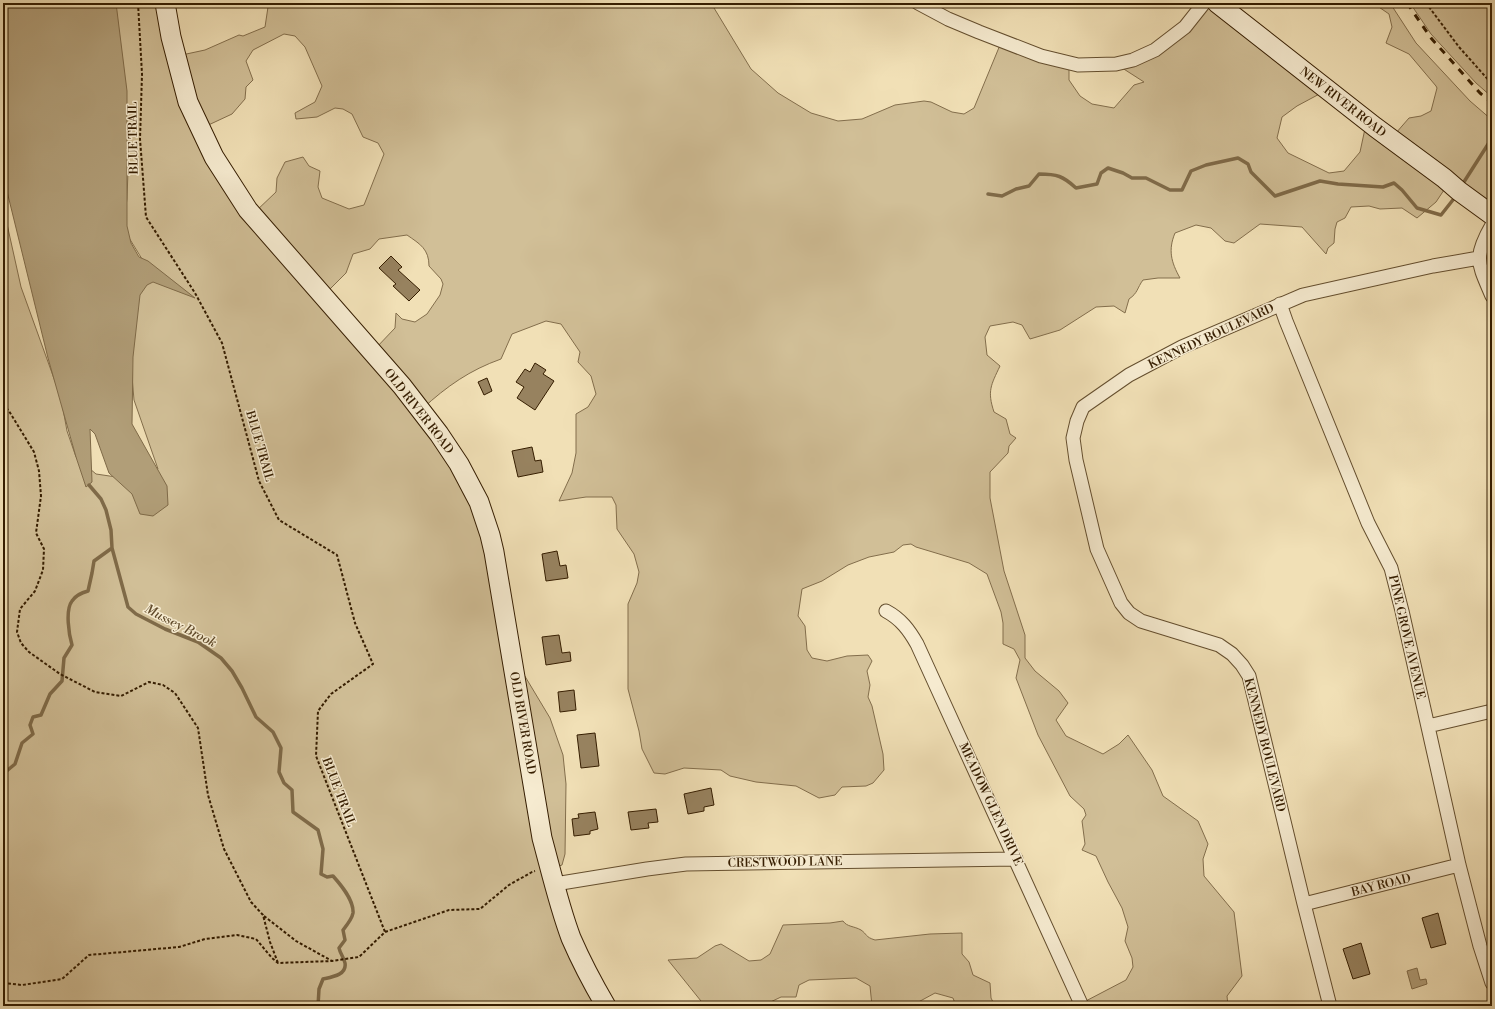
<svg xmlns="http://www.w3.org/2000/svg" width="1495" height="1009" viewBox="0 0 1495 1009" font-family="'Libre Bodoni',serif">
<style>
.green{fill:#d1bf97;stroke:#836e4c;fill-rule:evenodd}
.water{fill:#b19e78;stroke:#7f6a48}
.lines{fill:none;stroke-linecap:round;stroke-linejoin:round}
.stream{stroke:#7f6a48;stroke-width:3.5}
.building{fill:#97825f;stroke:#351d00}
.street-casing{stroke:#644e2e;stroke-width:15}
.secondary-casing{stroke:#351d00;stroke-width:21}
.path{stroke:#351d00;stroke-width:2;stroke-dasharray:3 2;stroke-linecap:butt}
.street{stroke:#f6ebd0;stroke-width:13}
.secondary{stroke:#f6ebd0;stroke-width:19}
.rail{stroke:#351d00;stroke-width:3;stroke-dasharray:7 7;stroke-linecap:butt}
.labels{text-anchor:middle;stroke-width:3;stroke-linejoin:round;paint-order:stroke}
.street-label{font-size:12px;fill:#351d00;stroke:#f6ebd0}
.water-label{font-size:13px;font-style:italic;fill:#604a2a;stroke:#f6ebd0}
</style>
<rect width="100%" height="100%" fill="#f1e0b6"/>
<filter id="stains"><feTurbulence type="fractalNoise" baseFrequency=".005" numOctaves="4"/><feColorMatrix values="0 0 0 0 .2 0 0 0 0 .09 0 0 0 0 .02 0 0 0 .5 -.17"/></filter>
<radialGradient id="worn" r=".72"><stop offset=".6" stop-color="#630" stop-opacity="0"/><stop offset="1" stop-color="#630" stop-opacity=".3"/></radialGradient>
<path class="green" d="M107 3H164L177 56 205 50 239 35 243 36 265 27 268 7H278L285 3H711L751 69 778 93 811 113 838 121 862 119 895 105 924 101 931 102 952 112 964 114 974 108 1000 45 1069 66V80L1080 96 1092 104 1114 108 1134 85 1144 82 1116 64 1155 50 1204 3 1325 91 1297 106 1282 117 1277 138 1288 153 1329 173 1344 171 1360 152 1366 124 1389 141 1409 118 1421 116 1431 111 1437 88 1436 86 1409 54 1386 43 1392 27 1389 14 1373 3H1390L1416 43 1470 101 1492 120V217L1446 187 1436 202 1417 218 1402 208 1380 209 1369 206 1351 207 1345 218 1337 222 1335 229 1334 243 1328 248 1326 254 1302 227 1260 224 1234 243 1225 241 1211 228 1196 225 1175 233C1168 250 1171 262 1180 278H1158L1143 280C1137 288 1138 293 1129 299L1125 313 1114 306 1096 307 1060 330 1030 339 1022 325 1013 322 990 326 985 337 987 355 1000 366C991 385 987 391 994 412L1006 419 1010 434 1016 438 1009 446 1008 453 990 472V498L1004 571 1025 635V658L1035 671 1059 691 1068 703 1056 720 1066 736 1103 754 1119 744 1128 735 1152 770 1163 796 1198 821 1208 844 1203 859 1204 876 1234 912 1242 976 1227 996 1228 1006H1079L1082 1003 1126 980 1133 967 1132 958 1125 941 1128 927 1122 908 1108 882 1096 856 1082 850 1085 844 1082 821 1086 815 1084 809 1070 796 1038 735 1016 678 1020 660 1014 649 1003 644V623L1001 612 987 574 969 563 916 547 911 544 903 545 894 552 869 557 848 565 822 581 802 589 798 616 805 626 807 650 812 658 827 661 847 656 868 655 872 661 867 671 870 685 868 697 872 706 883 754 884 770 873 783 866 786 842 787 835 795 819 798 796 786 756 782 730 776 721 770 684 768 665 774 654 773 642 749 639 731 628 689V604L637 583 639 572 634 554 617 529 616 505 612 497H586L559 501 572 473 576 453V414L588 407 596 394 591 376 578 362 580 352 561 324 546 321 512 334 501 359C470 370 447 386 422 409L473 495 520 668 550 718 563 755 566 784 565 854 562 865 550 869 602 1006H3V206L21 287 61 398 67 431 76 457 96 474 123 478 158 469 134 400 128 329V304L150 272 123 228 127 199 128 171 120 154ZM284 34 295 36 305 47 322 86 315 102 295 113 296 119 317 117 335 108 343 109 352 114 363 137 378 143 384 154 364 205 349 209 322 198 318 187 320 171 309 166 303 157 285 162 277 178 276 192 255 212 202 128 232 114 245 99 246 87 253 80 246 61 253 50ZM407 235C420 244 429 249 429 266L441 279 443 284 440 295 427 314 415 322 402 319 396 313 395 328 375 349 325 294 346 273 353 254 370 249 379 239Z
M1410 3H1492V97L1476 83 1431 34Z
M843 921C847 927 854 926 861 930 867 934 865 937 875 940L930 934 962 933V954L969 962 973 975 990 983 991 998 995 1006H956L953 998 935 993 911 1006H872L870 986 856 978 809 980 799 985 796 997H781L762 1006H705L668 960 697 958 715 946 721 944 749 961 761 960 770 954 783 925 830 923Z"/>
<path class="water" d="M3 3H116L127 91V226L131 243 139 257 148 261 195 298 153 282 147 285 140 295 133 357 132 424 167 486 168 505 153 516 140 514 132 494 109 473 95 434 90 429 92 482 86 487 76 457 48 358 3 175Z
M1417 968 1420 980 1426 979 1427 984 1412 989 1407 971Z"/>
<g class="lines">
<path class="stream" d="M1462 185 1492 138
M988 194 1002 196 1016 189 1029 186 1039 174C1057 174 1063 176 1076 188L1097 184 1101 173 1108 168 1123 173 1132 178H1146L1170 190H1182L1191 171 1206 165 1238 158 1248 164 1251 172 1275 196 1320 181 1338 184 1383 187 1394 183 1402 190 1417 208 1441 215 1456 196
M89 485 101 499 106 510 111 530 112 548 128 607 136 614 165 629 198 642 221 658 232 671 242 688 256 717 273 732 281 748 279 772 284 783 292 790 293 812 318 830 323 849 321 874 327 877 333 876C341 885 354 900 353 913 352 919 347 925 343 930L345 940 339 948C340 953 344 958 345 963 347 975 332 977 323 979L319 989 318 1006
M3 774 15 764 22 743 33 734 30 725 33 717 41 715 50 694 62 681 64 658 72 645C69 635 65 610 72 601 76 595 81 593 88 591L92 573 94 561 112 548"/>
</g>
<path class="building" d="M391 256 402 267 398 270 420 290 409 301 393 286 396 284 379 268Z
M535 363 546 370 543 374 554 381 535 410 517 398 524 387 516 382 525 369 530 372Z
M487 378 492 391 484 395 478 382Z
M532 447 535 461 541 460 543 472 518 477 512 451Z
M557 551 560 566 566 565 568 578 546 581 542 554Z
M559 635 562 653 570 652 571 661 546 665 542 637Z
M574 690 576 710 560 712 558 692Z
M595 733 599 766 581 768 577 735Z
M711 788 714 805 704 807V811L688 814 684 794Z
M656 809 658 822 648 823 649 828 631 830 628 812Z
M595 812 598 829 590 831V834L574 836 572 819 579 818 578 814Z
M1438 913 1446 944 1431 948 1422 918Z
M1361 943 1370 974 1353 979 1343 949Z"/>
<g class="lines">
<g class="street-casing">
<path id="street" d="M918 3 948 19 979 32 1041 56 1078 65 1116 64 1133 60 1155 50 1185 27 1204 3
M1492 225C1473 258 1478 263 1492 296
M1280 304 1286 321 1368 523 1391 568 1402 611 1459 865 1480 946 1492 983
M886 611C901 619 909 630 917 644L1082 1006
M1428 726 1492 711
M555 884 647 869 686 864 1016 859
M1304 904 1459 865
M1330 1006 1304 904 1249 676 1242 665 1232 654 1219 645 1141 621 1129 613 1121 603 1097 549 1076 460 1073 438 1077 421 1083 407 1129 375 1182 347 1303 295 1433 266 1479 258"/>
</g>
<g class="secondary-casing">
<path id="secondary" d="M165 3 171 37 188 102 214 157 248 210 402 386 439 434 459 464 479 502 490 535 494 552 542 838C551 871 559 906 571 938 581 961 593 984 606 1006
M1217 3 1375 127 1444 178 1459 191 1492 215"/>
</g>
<path class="path" d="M138 3 142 74 140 139 146 217 195 293 222 343 259 481 279 520 337 555 355 623 373 664 331 694 318 711 316 756 385 932
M1426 3 1459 47 1492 84
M3 404 9 411 34 452 39 471 41 496 36 533 44 549 43 570 35 591 20 609 17 632 21 643 29 652 60 674 95 692 121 696 149 682 163 685 175 693 198 728 208 795 224 849 251 902 263 915 270 942 278 963
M264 916 296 941 332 961
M3 983 22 985 62 979 89 955 179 947 205 939 237 935 256 939 272 958 278 963 332 961 359 957 385 932 449 910 480 909 509 885 532 872 535 871"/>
<use href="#street" class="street"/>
<use href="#secondary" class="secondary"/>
<path class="rail" d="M1407 3 1431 38 1480 93 1492 103"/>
</g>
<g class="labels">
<g class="street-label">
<text transform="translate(1343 102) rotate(38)" y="4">NEW RIVER ROAD</text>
<text transform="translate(133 138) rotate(-91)" y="4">BLUE TRAIL</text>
<text transform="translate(1211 336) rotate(-25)" y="4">KENNEDY BOULEVARD</text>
<text transform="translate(419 411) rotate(52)" y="4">OLD RIVER ROAD</text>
<text transform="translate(260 446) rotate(74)" y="4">BLUE TRAIL</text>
<text transform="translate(1407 637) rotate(77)" y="4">PINE GROVE AVENUE</text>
<text transform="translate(523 723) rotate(80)" y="4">OLD RIVER ROAD</text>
<text transform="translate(1265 745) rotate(76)" y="4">KENNEDY BOULEVARD</text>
<text transform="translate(339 792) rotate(69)" y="4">BLUE TRAIL</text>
<text transform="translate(991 804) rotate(65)" y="4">MEADOW GLEN DRIVE</text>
<text transform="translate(785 862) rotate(-1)" y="4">CRESTWOOD LANE</text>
<text transform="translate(1381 885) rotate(-14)" y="4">BAY ROAD</text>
</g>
<g class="water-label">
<text transform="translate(181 625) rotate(27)" y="5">Mussey Brook</text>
</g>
</g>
<rect width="1495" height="1009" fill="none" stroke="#f1e0b6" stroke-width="16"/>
<rect x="4" y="4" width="1487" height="1001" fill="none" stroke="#351d00" stroke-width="2"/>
<rect x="8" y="8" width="1479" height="993" fill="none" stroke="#351d00"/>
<rect width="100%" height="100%" filter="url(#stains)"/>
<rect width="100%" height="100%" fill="url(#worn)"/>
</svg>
